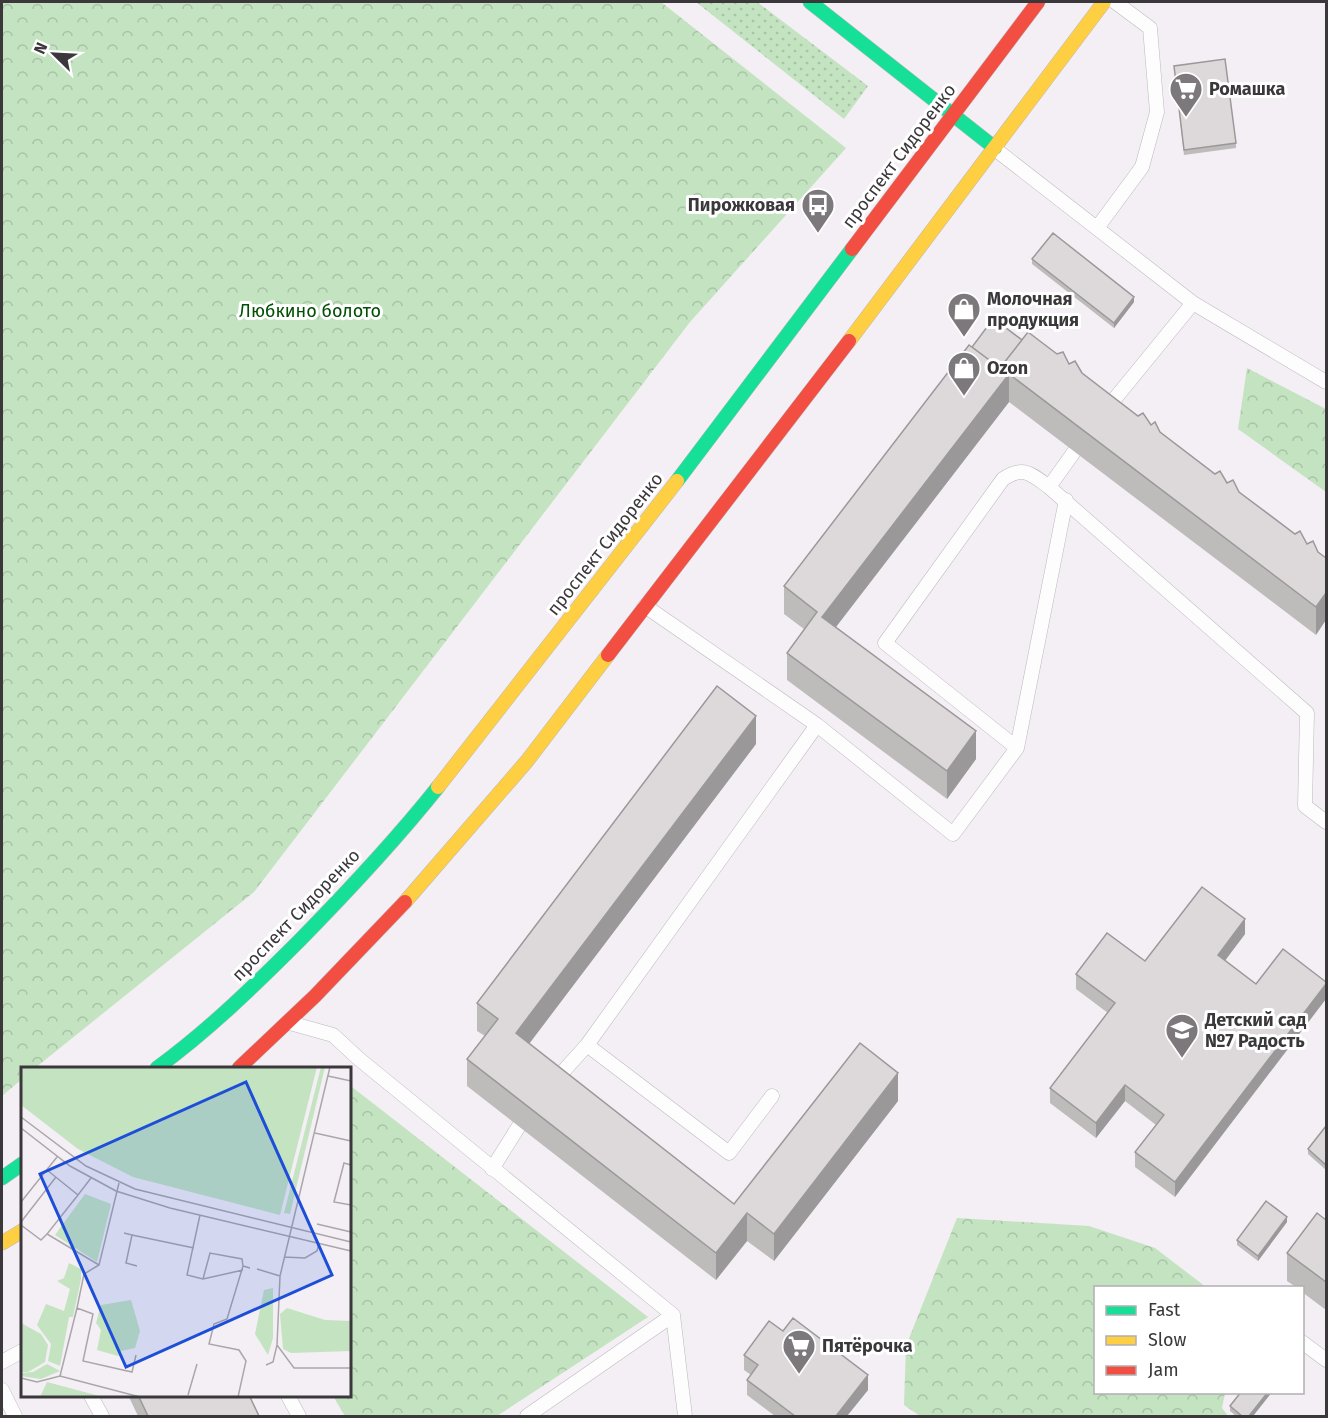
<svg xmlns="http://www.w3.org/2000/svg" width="1328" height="1418" viewBox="0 0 1328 1418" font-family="'Fira Sans',sans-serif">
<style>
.grass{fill:url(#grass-dots)}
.forest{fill:url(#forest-crowns)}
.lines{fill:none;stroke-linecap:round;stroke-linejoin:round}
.lane-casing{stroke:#bcb9bc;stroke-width:15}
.fast-casing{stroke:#bcb9bc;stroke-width:15}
.slow-casing{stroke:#bcb9bc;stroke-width:15}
.jam-casing{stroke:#bcb9bc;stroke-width:15}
.lane{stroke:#fdfdfd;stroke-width:14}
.fast{stroke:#16e098;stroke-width:14}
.slow{stroke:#ffcf43;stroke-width:14}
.jam{stroke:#f24e42;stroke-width:14}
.wall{fill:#bebbbb}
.shaded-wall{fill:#9b9899}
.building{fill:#ddd9da;stroke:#9b9899;stroke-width:1.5}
.labels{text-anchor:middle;stroke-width:6;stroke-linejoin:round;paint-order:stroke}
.poi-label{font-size:18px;font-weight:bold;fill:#3b383b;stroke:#fff;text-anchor:start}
.street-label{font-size:18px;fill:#3b383b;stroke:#fff}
.park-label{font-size:18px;fill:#004f03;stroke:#fff}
.inset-road{fill:none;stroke:#aaa6aa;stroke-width:1.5}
.view{fill:#1d4ed8;fill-opacity:0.15;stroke:#1d4ed8;stroke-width:3}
.inset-edge{fill:none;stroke:#3b383b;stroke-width:3}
</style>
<defs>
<pattern id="grass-dots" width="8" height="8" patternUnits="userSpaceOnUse" patternTransform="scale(1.5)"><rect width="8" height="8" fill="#c3e3c1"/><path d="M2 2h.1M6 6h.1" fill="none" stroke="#a8c4a7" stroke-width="1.8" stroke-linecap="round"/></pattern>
<pattern id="forest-crowns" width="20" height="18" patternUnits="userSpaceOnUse" patternTransform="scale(1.5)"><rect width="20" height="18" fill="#c3e3c1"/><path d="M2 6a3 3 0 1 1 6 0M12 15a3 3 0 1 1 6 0" fill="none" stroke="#a8c4a7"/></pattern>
</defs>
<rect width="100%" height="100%" fill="#f4eff4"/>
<path class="grass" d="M696 2H757L868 86 844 119Z"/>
<path class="forest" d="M2 2H661L846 148 690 322 254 892 35 1068H22V1079L2 1096Z
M1247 368 1326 409V492L1238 429Z
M352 1087 648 1317 497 1416H345L333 1396H350V1090Z
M957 1218 1089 1226 1155 1248 1206 1287 1096 1288V1392L1225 1393 1222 1408 1228 1416H920L904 1405 906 1346Z"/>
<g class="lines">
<g class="lane-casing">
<path id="lane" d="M995 149 1193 303 1104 412
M1097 228 1142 167 1157 112 1150 28 1115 2
M1193 303 1326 382
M1074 452 1049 487 1307 713 1305 806 1326 822
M645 606 817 725 953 834 1017 748 1066 500
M1017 748 885 643 1003 479C1024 465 1031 474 1049 487
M290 1023 333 1035 359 1059 673 1315 685 1416
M587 1045 817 725
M551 1085 587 1045 729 1153 772 1096
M492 1169 519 1126
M1302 1342 1326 1360
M2 1362 22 1351
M2 1390 15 1416
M91 1396 102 1416
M288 1396 299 1416
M527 1416 673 1315"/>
</g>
<g class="fast-casing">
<path id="fast" d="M810 2 995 148
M677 481 852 249
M157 1068C209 1030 255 985 300 940 348 891 395 841 438 787
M2 1178 22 1164"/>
</g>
<g class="slow-casing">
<path id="slow" d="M849 341 1104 2
M438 787 677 481
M405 902 527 761 608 655
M2 1243 22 1231"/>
</g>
<g class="jam-casing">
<path id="jam" d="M852 249 1038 2
M608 655 849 341
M239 1068 315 996 405 902"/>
</g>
<use href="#lane" class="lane"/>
<use href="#fast" class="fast"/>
<use href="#slow" class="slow"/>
<use href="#jam" class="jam"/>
</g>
<path class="wall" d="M1174 66 1236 143V148L1184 155Z
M1032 259 1134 302 1114 328 1032 264Z
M1022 340 1069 364 1318 552 1316 635 1009 402 836 627 976 759 947 799 787 680V653L804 629 784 614V586L972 347Z
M756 744 529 1044 734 1204 898 1101 774 1261 747 1241 716 1280 467 1086V1059L485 1036 477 1031V1003Z
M1245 934 1225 960 1175 1197 1135 1167V1152L1156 1125 1125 1101 1096 1138 1050 1103V1088L1108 1013 1076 989V974L1145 961Z
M1326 1126V1170L1308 1154V1149Z
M1326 1220V1310L1302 1292V1287H1296L1287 1281V1253Z
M1287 1222 1258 1261 1237 1245V1240Z
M744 1355 868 1390 847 1416H775L747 1395V1380L751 1375 744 1370Z
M1241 1392H1272L1253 1416H1236L1230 1411V1406Z
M128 1395H249L259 1416H138Z"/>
<path class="shaded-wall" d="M1134 297V302L1114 328V323Z
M1009 374V402L822 645V617Z
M1326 593V620L1316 635V607Z
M756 716V744L516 1061V1033Z
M976 731V759L947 799V771Z
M1245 919V934L1218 970V955Z
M1326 984V999L1175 1197V1182Z
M898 1073V1101L774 1261V1234Z
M1125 1085V1101L1096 1138V1123Z
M747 1213V1241L716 1280V1253Z
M1287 1217V1222L1258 1261V1256Z
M868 1375V1390L847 1416H836Z
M1268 1392H1272L1253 1416H1249Z"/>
<path class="building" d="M1225 59 1236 143 1184 150 1174 66Z
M1053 233 1134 297 1114 323 1032 259Z
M994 321 998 322 1022 340 1000 368 972 347 987 327Z
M1028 332 1057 354 1063 352 1069 364 1075 361 1082 373 1138 416 1143 413 1151 425 1155 422 1160 432 1215 474 1220 471 1227 483 1233 480 1239 492 1295 534 1300 531 1307 544 1313 541 1318 552 1326 558V593L1316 607 1009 374 822 617 976 731 947 771 787 653 817 612 784 586 969 345 1000 368Z
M717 686 756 716 516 1033 734 1204 860 1043 898 1073 774 1234 747 1213 716 1253 467 1059 498 1019 477 1003Z
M1202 887 1245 919 1218 955 1256 984 1283 949 1326 982V984L1175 1182 1135 1152 1164 1115 1125 1085 1096 1123 1050 1088 1115 1003 1076 974 1107 933 1145 961Z
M1326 1126V1165L1308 1149Z
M1266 1201 1287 1217 1258 1256 1237 1240Z
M1317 1213 1326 1220V1282L1287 1253Z
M793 1318 868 1375 836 1416H795L747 1380 758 1365 744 1355 769 1321 783 1331Z
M1241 1392H1268L1249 1416H1242L1230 1406Z
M138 1395H249L259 1416H148Z"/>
<defs>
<g id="supermarket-pin" transform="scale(1.725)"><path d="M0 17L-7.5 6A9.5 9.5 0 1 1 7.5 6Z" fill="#7c787c" stroke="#fff"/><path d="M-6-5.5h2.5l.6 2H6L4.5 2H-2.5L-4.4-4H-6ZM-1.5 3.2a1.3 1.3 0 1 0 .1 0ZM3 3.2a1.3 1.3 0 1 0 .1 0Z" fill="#fff"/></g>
<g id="bus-pin" transform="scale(1.725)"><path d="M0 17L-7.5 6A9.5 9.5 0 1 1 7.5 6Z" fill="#7c787c" stroke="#fff"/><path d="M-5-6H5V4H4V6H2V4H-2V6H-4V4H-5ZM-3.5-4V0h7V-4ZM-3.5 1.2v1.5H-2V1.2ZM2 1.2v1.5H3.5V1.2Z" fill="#fff"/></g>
<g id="shop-pin" transform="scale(1.725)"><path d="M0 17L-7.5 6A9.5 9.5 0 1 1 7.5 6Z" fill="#7c787c" stroke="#fff"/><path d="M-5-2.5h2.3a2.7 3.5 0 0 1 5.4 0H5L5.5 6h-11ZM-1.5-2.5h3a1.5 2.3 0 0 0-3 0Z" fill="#fff"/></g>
<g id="school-pin" transform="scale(1.725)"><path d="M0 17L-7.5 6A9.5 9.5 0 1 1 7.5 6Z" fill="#7c787c" stroke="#fff"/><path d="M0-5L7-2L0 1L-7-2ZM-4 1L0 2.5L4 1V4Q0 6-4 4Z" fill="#fff"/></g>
</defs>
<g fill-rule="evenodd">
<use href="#supermarket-pin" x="1186" y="89"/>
<use href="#bus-pin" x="818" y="205"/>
<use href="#shop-pin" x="964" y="309"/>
<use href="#shop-pin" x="964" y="368"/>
<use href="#school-pin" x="1182" y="1030"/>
<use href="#supermarket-pin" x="799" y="1346"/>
</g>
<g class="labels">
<g class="poi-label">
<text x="1209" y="95">Ромашка</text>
<text x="795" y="211" text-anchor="end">Пирожковая</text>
<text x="987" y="305">Молочная<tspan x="987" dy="21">продукция</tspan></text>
<text x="987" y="374">Ozon</text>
<text x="1205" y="1026">Детский сад<tspan x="1205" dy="21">№7 Радость</tspan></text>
<text x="822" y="1352">Пятёрочка</text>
</g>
<g class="street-label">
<text transform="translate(899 156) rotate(-53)" y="6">проспект Сидоренко</text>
<text transform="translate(605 544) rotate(-52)" y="6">проспект Сидоренко</text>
<text transform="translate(296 915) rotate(-46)" y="6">проспект Сидоренко</text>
</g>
<g class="park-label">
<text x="310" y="317">Любкино болото</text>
</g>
</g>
<g transform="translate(21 1067)">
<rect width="330" height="330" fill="#f4eff4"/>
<path d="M300 0H304L269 147 263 146Z" fill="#c3e3c1"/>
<path d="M0 0H296L259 148 112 110 57 82 0 38ZM64 127 90 137 76 195 34 168ZM48 196 60 202V212L52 250H48L39 299 27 294 30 277 16 258 25 237 43 244 49 222 36 214 43 211ZM252 221V271L247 288 234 267 243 223ZM110 233 119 264 114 281 100 284 97 289 76 283 80 263 75 256 80 238ZM266 241 304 253 330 254V284L270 286 262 282 259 247ZM26 297 39 304 20 312 0 309V306L12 305ZM26 315 82 330H19Z" fill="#c3e3c1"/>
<path d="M0 256 20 267 27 278 24 295 7 305H0Z" fill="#c3e3c1"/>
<path class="inset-road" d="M307 9 330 14M0 50 65 99 114 122 330 175M0 61 49 99 95 124 149 141 330 184M294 66 330 74M330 98 323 96 313 135 330 138M26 103 57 128 70 111M98 116 78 198 63 207 56 241 72 247 62 294 111 305 115 288M57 128 26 167 78 198M0 135 36 90M179 148 166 208 182 212 222 203M0 155 35 110M296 157 330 165M0 158 20 173 26 167M103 166 111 168 105 196 116 199M111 168 173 181M263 190 284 191 296 184 298 176M236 202 259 209 309 0M259 209 256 278 273 301H330M182 212 189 186 221 192 222 199M245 298 252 295 256 278M39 309 56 241M0 311 16 315 39 309 119 330M167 328 176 297M152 330H176M217 330 225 294 218 283 188 277 193 257 206 252 222 199 229 201"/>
<path class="view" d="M225 15 311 208 105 300 19 107Z"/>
<rect width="330" height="330" class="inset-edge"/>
</g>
<rect width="1328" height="1418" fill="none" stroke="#3b383b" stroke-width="6"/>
<rect x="1094" y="1286" width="210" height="108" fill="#ffffff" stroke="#b1afb1" stroke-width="1.5"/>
<rect x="1106" y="1306" width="30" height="9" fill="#16e098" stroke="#b1afb1" stroke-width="1.5"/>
<text x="1148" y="1316" font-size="18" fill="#3b383b">Fast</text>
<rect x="1106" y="1336" width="30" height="9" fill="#ffcf43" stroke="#b1afb1" stroke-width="1.5"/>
<text x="1148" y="1346" font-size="18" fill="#3b383b">Slow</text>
<rect x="1106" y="1366" width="30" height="9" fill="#f24e42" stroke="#b1afb1" stroke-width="1.5"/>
<text x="1148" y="1376" font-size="18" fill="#3b383b">Jam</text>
<g transform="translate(54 54) rotate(294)" stroke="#ffffff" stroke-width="4.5" paint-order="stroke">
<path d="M0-4.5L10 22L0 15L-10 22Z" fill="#3b383b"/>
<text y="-9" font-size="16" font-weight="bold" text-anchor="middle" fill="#3b383b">N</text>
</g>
</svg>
